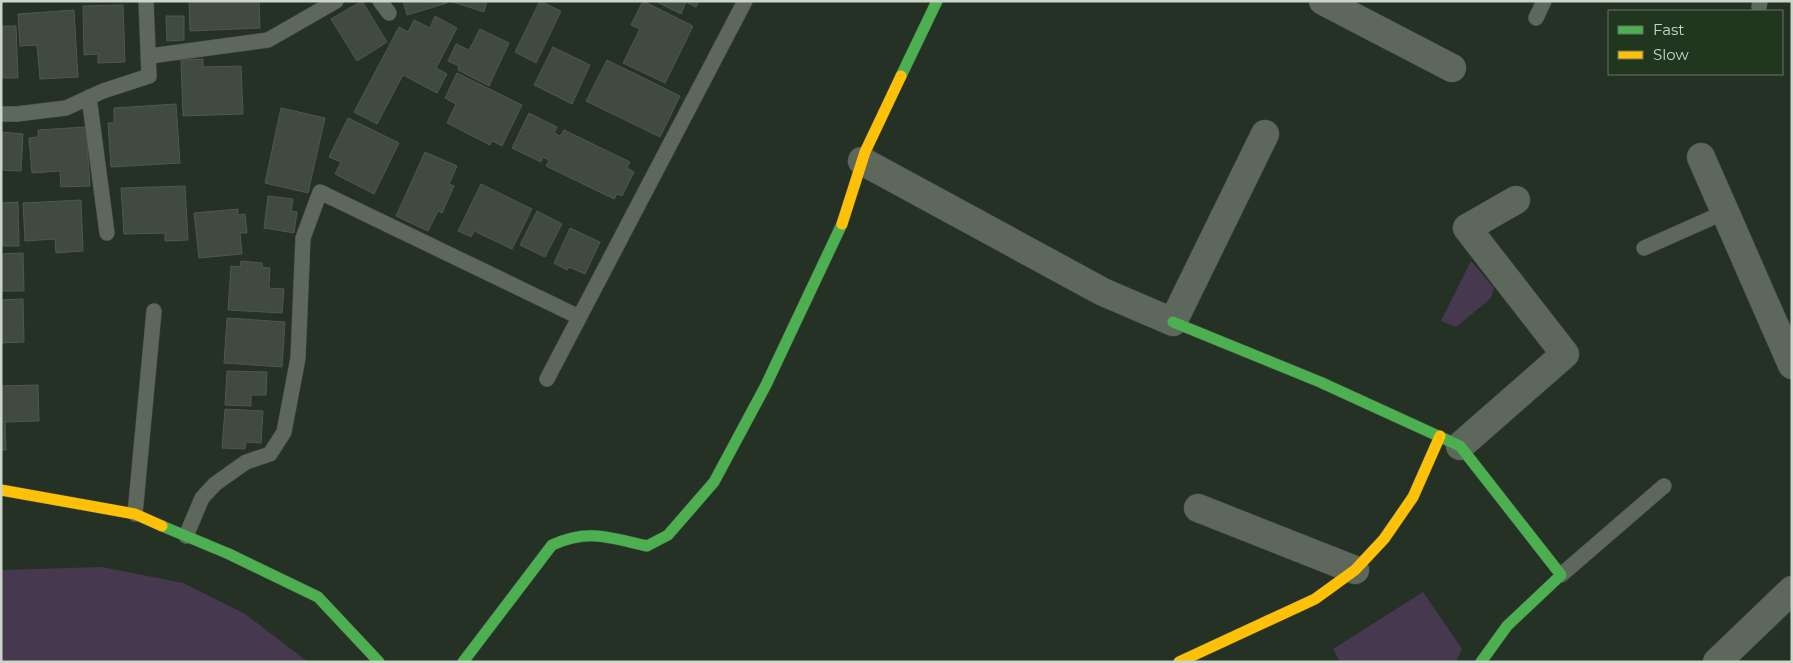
<svg xmlns="http://www.w3.org/2000/svg" width="1793" height="663" viewBox="0 0 1793 663" font-family="Montserrat,sans-serif">
<style>
.green{fill:#46394f}
.building{fill:#404a3f;stroke:#4e584d}
.lines{fill:none;stroke-linecap:round;stroke-linejoin:round}
.lane-casing{stroke:#424d42;stroke-width:16}
.street-casing{stroke:#424d42;stroke-width:29}
.fast-casing{stroke:#424d42;stroke-width:12}
.slow-casing{stroke:#424d42;stroke-width:12}
.lane{stroke:#5d675c;stroke-width:15}
.street{stroke:#5d675c;stroke-width:28}
.fast{stroke:#4caf50;stroke-width:11}
.slow{stroke:#ffc107;stroke-width:11}
</style>
<rect width="100%" height="100%" fill="#253124"/>
<path class="green" d="M1471 261 1494 288 1491 298 1456 327 1441 321Z
M102 567 183 583 245 614 308 662H1V570Z
M1423 592 1462 649 1456 662H1340L1333 649Z"/>
<path class="building" d="M189 1H259L260 28 190 31Z
M362 1 387 42 357 61 331 19Z
M403 1H447V3L407 15Z
M450 1H487L484 12Z
M540 1 561 11 536 63 515 52Z
M643 1 693 26 665 83 623 63 640 29 631 25Z
M655 1H699L696 7 686 2 681 14Z
M123 5 125 62 98 63V54L84 55 83 6Z
M74 10 78 77 40 79 37 45 20 46 18 14Z
M166 16H184V40L167 41Z
M435 16 457 28 436 68 447 74 437 93 403 75 377 124 354 112 399 27 408 32 414 20 430 28Z
M1 26H16L18 78H1Z
M480 29 509 43 489 86 458 70 459 66 448 61 456 44 469 50Z
M553 47 590 65 572 104 534 85Z
M203 59V67L241 66 243 114 183 116 181 60Z
M607 60 680 96 660 137 586 101Z
M457 73 522 105 502 146 492 141 490 145 447 123 456 104 445 98Z
M176 104 180 163 111 167 108 123H114V108Z
M281 108 325 118 308 193 265 183Z
M529 113 557 127 554 133 560 136 564 130 630 162 627 168 634 172 622 196 617 194 614 199 546 166 549 160 543 157 541 162 512 148Z
M348 118 399 143 374 194 335 174 341 162 329 157Z
M86 127 90 186 61 187 60 171 32 173 29 138 38 137V130Z
M1 132 23 134 21 171 1 170Z
M425 152 457 166 449 184 454 186 442 213 438 211 428 231 396 216Z
M481 184 532 209 512 249 474 231 471 237 458 231Z
M185 186 188 240 165 241V233L124 234 121 188Z
M268 196 293 199 291 211 297 212 294 233 264 228Z
M81 200 83 251 56 253 55 239 25 241 23 203Z
M18 202 19 246H1V203Z
M238 209V215L245 214 247 233H240L242 254 199 258 194 213Z
M537 211 562 224 545 257 520 245Z
M570 228 600 242 585 274 569 267 567 270 554 263Z
M23 253 24 291H1V254Z
M241 261 262 263V267L270 268 269 288 284 289 282 313 228 310 231 266 240 267Z
M23 299 24 342 1 343V300Z
M227 318 285 322 282 367 224 363Z
M227 371 267 372 266 395H251V406L225 405Z
M38 385 39 421 5 422 6 450H1V386Z
M225 409 263 411 261 443 246 442 245 449 222 448Z"/>
<g class="lines">
<g class="lane-casing">
<path id="lane" d="M380 1 389 13
M1759 7 1760 1
M1536 18 1544 1
M150 56 268 40 336 1
M89 97 107 233
M1 114H17L66 108 103 91 149 76 146 1
M1644 248 1725 212
M547 379 745 1
M135 514 154 311
M186 536 202 498 215 484 246 462 270 454 284 432 298 358 303 238 320 192 579 317
M1561 575 1664 486"/>
</g>
<g class="street-casing">
<path id="street" d="M1323 1 1452 68
M1701 157 1792 365
M862 161 1103 292 1173 322 1265 134
M1460 446 1565 354 1467 228 1516 200
M1198 508 1355 570
M1717 662 1792 590"/>
</g>
<g class="fast-casing">
<path id="fast" d="M901 76 937 1
M1173 322 1320 382 1460 446 1561 575 1507 626 1481 662
M162 526 229 554 318 597 379 662
M463 662 552 545C589 528 610 538 647 546L668 535 714 482 766 385 842 224"/>
</g>
<g class="slow-casing">
<path id="slow" d="M842 224 865 152 901 76
M1 490 135 514 162 526
M1179 662 1315 599 1355 570 1384 539 1413 497 1440 436"/>
</g>
<use href="#lane" class="lane"/>
<use href="#street" class="street"/>
<use href="#fast" class="fast"/>
<use href="#slow" class="slow"/>
</g>
<rect width="1793" height="663" fill="none" stroke="#c9d6c8" stroke-width="5"/>
<rect x="1608" y="10" width="175" height="65" fill="#20361f" stroke="#647663"/>
<rect x="1618" y="26" width="25" height="8" fill="#4caf50" stroke="#647663"/>
<text x="1653" y="35" font-size="15" fill="#c9d6c8">Fast</text>
<rect x="1618" y="51" width="25" height="8" fill="#ffc107" stroke="#647663"/>
<text x="1653" y="60" font-size="15" fill="#c9d6c8">Slow</text>
</svg>
